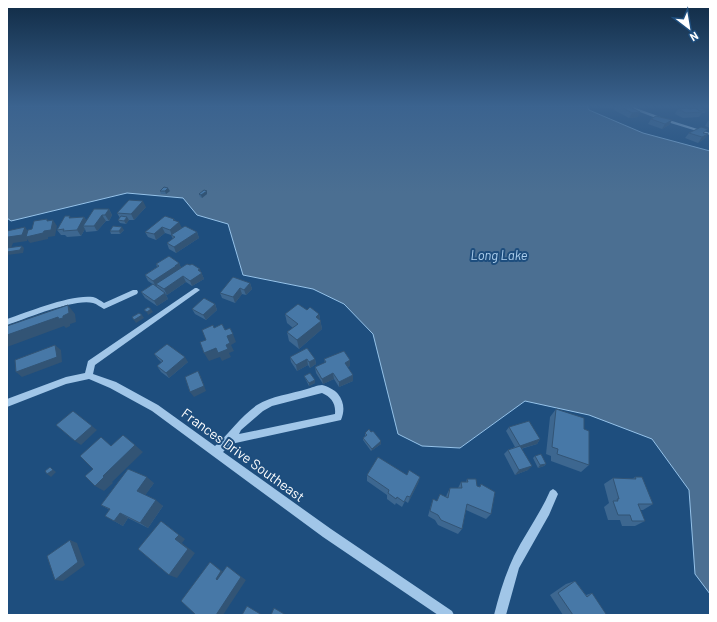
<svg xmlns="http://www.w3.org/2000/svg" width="717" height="622" viewBox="0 0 717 622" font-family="Barlow,sans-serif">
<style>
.water{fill:#4b6f92;stroke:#95c2e9}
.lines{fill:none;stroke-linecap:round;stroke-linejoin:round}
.minor{fill:#a1c6e8;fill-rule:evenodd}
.wall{fill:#3d6790}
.shaded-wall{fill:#325475}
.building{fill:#4778a7;stroke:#325475}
.labels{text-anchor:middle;stroke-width:4;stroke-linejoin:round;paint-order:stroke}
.water-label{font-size:13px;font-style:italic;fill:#add0ef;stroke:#1e4e7e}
.near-street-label{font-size:14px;fill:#fff;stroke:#1e4e7e}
</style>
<rect width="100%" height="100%" fill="#1e4e7e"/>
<path class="water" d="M7 106H587L589 110 643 133 710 151V594L695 574 689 490 652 439 589 415 525 401 460 448 422 446 398 434 373 334 344 304 313 289 243 275 228 224 197 215 183 198 127 193 11 221 7 218Z"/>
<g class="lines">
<path class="minor" d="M633 107 666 119 710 133V135L664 121 632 109 631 108Z
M195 288H197L200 290 95 365 93 374 116 382 158 405 215 446C230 433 240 417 257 405 271 396 291 394 307 389 311 388 317 385 322 385 327 386 335 390 338 394 344 402 345 410 341 420L231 444 223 452 331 529 452 611 454 615H438L323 537 152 411 110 388 89 379 66 384 7 407V399L66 377 85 373 88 361ZM322 393C331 397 336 403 335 414L239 434 241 430 263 411 272 406Z
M133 290H137L138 292 137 294 104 309C100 307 97 304 93 303 75 298 25 319 7 325V319C28 312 71 294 93 297 97 298 101 301 104 303Z
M553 489 556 491 558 494 549 515 519 568 506 615H494C499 595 505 575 514 556 525 534 540 514 550 491Z"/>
</g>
<path class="wall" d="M603 106H614L608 109Z
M615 106H634L633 108 638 117 629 118 614 110Z
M692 108 706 110 705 113H702L699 117 683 118 675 114 678 109H692Z
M651 119 672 120 669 125 662 129 648 124Z
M710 120V128L705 126 708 121Z
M689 133H705L708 134 704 139 698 143 685 138Z
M160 191H170L166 194H161Z
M199 194H207L202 198 200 197Z
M146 207 134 220H128H129L126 224 120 223 118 220 120 218 117 213Z
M109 209 112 215 109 221H106L97 231 86 232 85 229 81 236 67 237 65 235H61L57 230 71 218 84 217 86 220Z
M174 219 175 221 182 228 197 232 199 238 176 253 169 249 167 243 173 239 171 235 165 233 156 240 148 237 145 232Z
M124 230 120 234H111L110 231Z
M179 263 181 268 201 272 204 279 192 286 186 282 167 295 165 293 168 299 157 306 145 298 141 292 154 285 148 281 145 275 157 267 156 264Z
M250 283 252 289 246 295 242 294 235 303 222 298 220 293Z
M215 304 217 310 206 320 195 314 192 309Z
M307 310 319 314 322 329 299 349 289 341 287 332 293 328 287 323 285 314Z
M154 354 188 362 169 378 161 372 157 366 162 363 158 359Z
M290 357 315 359 316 364 310 368 308 365 297 371 291 362Z
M324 359 350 360V366L347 367 353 381 339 387 334 379 323 384 316 373 315 367 325 363Z
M304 376 315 380V383L309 386Z
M556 409 584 429 589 465 581 472 551 461V456L546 454 550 417Z
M509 427 540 439 537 444 521 449 528 470 515 475 504 454 508 450 515 447 506 431Z
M371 432 381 441V444L371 451 363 440V438L365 436V433Z
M535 456 546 464 544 466 538 468 533 458Z
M367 475H407L420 477 418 483 408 503 405 501 402 507 396 503 395 505 387 499V495L367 481Z
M635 477 653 504 643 510H640L645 521 635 526H622L620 520H608L604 507 609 503 604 484 613 478 632 479Z
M467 479 477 486 479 487 481 484 491 514 486 519 466 510 462 529 458 534 438 525 435 520 428 516 431 505 433 499 437 501 446 497 447 494 450 488H458L461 482H466Z
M154 483 145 495 163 506 148 528 128 518 123 526 105 516 110 510 101 505Z
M575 581 586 595 592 593 605 615H563L550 595 566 584Z"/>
<path class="shaded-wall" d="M609 106H614L608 109Z
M640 112 638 117 629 118 632 113Z
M672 120 669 125 662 129 665 124Z
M708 134 704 139 698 143 702 137Z
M168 188 170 191 166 194 165 191Z
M207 191V194L202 198 201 195Z
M143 201 146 207 134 220 131 214Z
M109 209 112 215 109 221 105 215Z
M102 215 106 221 97 231 94 226Z
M84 217 88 222 83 226 85 229 81 236 77 230Z
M127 217 129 220 126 224 124 221Z
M174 219 177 224 179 222 182 228 172 236 170 230 173 220Z
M53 220 57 226 55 236 48 237V239L30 243 27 239V241L13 243 11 248H7V240L8 237 25 227 29 233 44 231Z
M122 227 124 230 120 234 119 231Z
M162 227 165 233 156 240 154 234Z
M197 232 199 238 176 253 174 247Z
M22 246 24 248 23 253 7 255V252Z
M179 263 182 269 156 284 157 286 156 287 153 281Z
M200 269 204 279 192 286 190 281Z
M183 276 186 282 167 295 164 289Z
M250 283 252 289 246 295 244 290Z
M240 288 242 294 235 303 233 297Z
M165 293 168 299 157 306 154 301Z
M215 304 217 310 206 320 203 315Z
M68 305 75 314 76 322 70 324V326L66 328 64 326 7 347V335L58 317 63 316Z
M151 309 153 312 148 315 147 312Z
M319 314 322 329 299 349 297 340 316 317Z
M142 315 144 318 136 323 134 320Z
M233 334 236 342 231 345 234 351 229 353 231 357 222 361 220 357 209 361 204 353 226 345 227 336Z
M55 345 61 350 62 362 22 377 16 372Z
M185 357 188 362 169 378 166 373Z
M307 359 308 365 297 371 296 365Z
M315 359 316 364 310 368 309 362Z
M350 360V366L345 368V363Z
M198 371 201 377 206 391 194 397 190 392Z
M333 373 334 379 323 384 322 379Z
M353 375V381L339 387V382Z
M315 380V383L309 386V383Z
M92 426 97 430 81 445 75 441Z
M540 439 537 444 516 450 520 446Z
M381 441V444L371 451 372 449Z
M135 445 143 452 112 482 113 483 104 491 95 486 103 476Z
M546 464 544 466 538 468 540 465Z
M532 466 528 470 515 475 519 470Z
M50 467 56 472 51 477 47 474Z
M147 477 154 483 144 497 137 491Z
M420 477 418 483 408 503 410 497Z
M156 500 163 506 148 528 140 523Z
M120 513 128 518 123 526 114 521Z
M161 521 185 539 182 543 195 553 177 578 169 575 175 539Z
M70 540 77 543 85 565 63 581 55 580Z
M210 562 216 566 227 575 217 580 216 579Z
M227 566 246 580 223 615H216Z"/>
<path class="building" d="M620 106H631L630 107 640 112 632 113Z
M687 108 690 109 695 108 702 112 686 113 678 109Z
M692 108H702L706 110 700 111 695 108Z
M656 116 672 120 665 124 651 119Z
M701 127 708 129 703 133 708 134 702 137 689 133Z
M164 187 168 188 165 191H160Z
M204 190 207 191 201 195 199 194Z
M129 200 143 201 131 214 117 213Z
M94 209H109L105 215H102L94 226H83Z
M65 216H70L69 218 84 217 77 230 63 231 64 229 57 230Z
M121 216 127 217 124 221 118 220Z
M165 216 174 219 173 220 179 222 170 230 162 227 154 234 145 232Z
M47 219V221L53 220 51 230 44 231 43 233 26 237 28 230 32 229 34 221Z
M113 226 122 227 119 231H110Z
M185 226 197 232 174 247 167 243 175 237 171 235Z
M25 227 22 235 8 237 7 240V231Z
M22 246 20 250 7 252V248Z
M169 256 179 263 175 266H176L153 281 145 275 159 266 156 264Z
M187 264 190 265 192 264 200 269 198 270 202 273 190 281 183 276 164 289 156 284Z
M233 277 250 283 244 290 240 288 233 297 220 293Z
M153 284 165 293 154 301 141 292Z
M204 298 215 304 203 315 192 309Z
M298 304 307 310 310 307 319 314 316 317 321 321 297 340 287 332 298 324 285 314Z
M68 305 69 313 63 316V318L59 319 58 317 7 335V326Z
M148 307 151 309 147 312 144 310Z
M139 313 142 315 134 320 132 317Z
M222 324 225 330 230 328 233 334 227 336 230 343 226 345 228 349 218 353 216 348 204 353 200 342 206 340 202 330 213 325 214 328Z
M167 344 185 357 166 373 157 366 163 361 154 354Z
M55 345 57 357 16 372 15 360Z
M307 348 315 359 309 362 307 359 296 365 290 357Z
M344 351 350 360 345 363 353 375 339 382 333 373 322 379 315 367 326 362 324 359Z
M198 371 204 386 190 392 185 377Z
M310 373 315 380 309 383 304 376Z
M556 409 584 418V429L589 431V465L557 454 558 449 552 447Z
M73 411 92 426 75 441 56 425Z
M529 421 540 439 520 446 532 466 519 470 508 450 520 446 509 427Z
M369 429 371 432 373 431 381 441 372 449 363 438 367 435 365 433Z
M123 435 135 445 103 476 104 477 95 486 85 476 93 469 80 456 101 437 111 446Z
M541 454 546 464 540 465 535 456Z
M378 457 407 475 409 470 420 477 410 497 407 496 404 502 397 497 396 499 388 493 389 490 367 475Z
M50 467 53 470 47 474 45 471Z
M128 469 147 477 137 491 156 500 140 523 120 513 114 521 105 516 110 509 101 505Z
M635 477H642L653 504H638L645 521H632L630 515H618L613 501H618L617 499H619L613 478 636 479Z
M467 479H476L477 486 480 487 481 484 495 492 491 514 467 504 462 529 441 520 438 515 430 511 433 499 437 501 440 494 448 498 450 488H462L461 482H468Z
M161 521 179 535 175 539 188 549 169 575 138 549Z
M70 540 78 562 55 580 47 556Z
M210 562 221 571 216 579 217 580 227 566 241 577 216 615H196L181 601Z
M575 581 587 597 592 593 606 614 605 615H573L558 593Z
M247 606 262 615H242Z
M274 608 286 615H271Z"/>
<linearGradient id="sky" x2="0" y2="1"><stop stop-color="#102b45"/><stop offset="0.55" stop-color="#3b638f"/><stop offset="1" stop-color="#3b638f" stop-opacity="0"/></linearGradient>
<rect width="717" height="193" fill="url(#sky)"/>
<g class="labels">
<g class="water-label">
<text x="499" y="260">Long Lake</text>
</g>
<g class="near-street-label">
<text transform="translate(243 455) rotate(36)" y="5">Frances Drive Southeast</text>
</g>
</g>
<rect width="717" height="622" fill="none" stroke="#ffffff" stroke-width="16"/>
<g transform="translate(689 28) rotate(149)" stroke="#1e4e7e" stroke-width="3" paint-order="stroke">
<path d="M0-3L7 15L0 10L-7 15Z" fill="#ffffff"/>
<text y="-6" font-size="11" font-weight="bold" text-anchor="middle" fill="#ffffff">N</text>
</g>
</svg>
